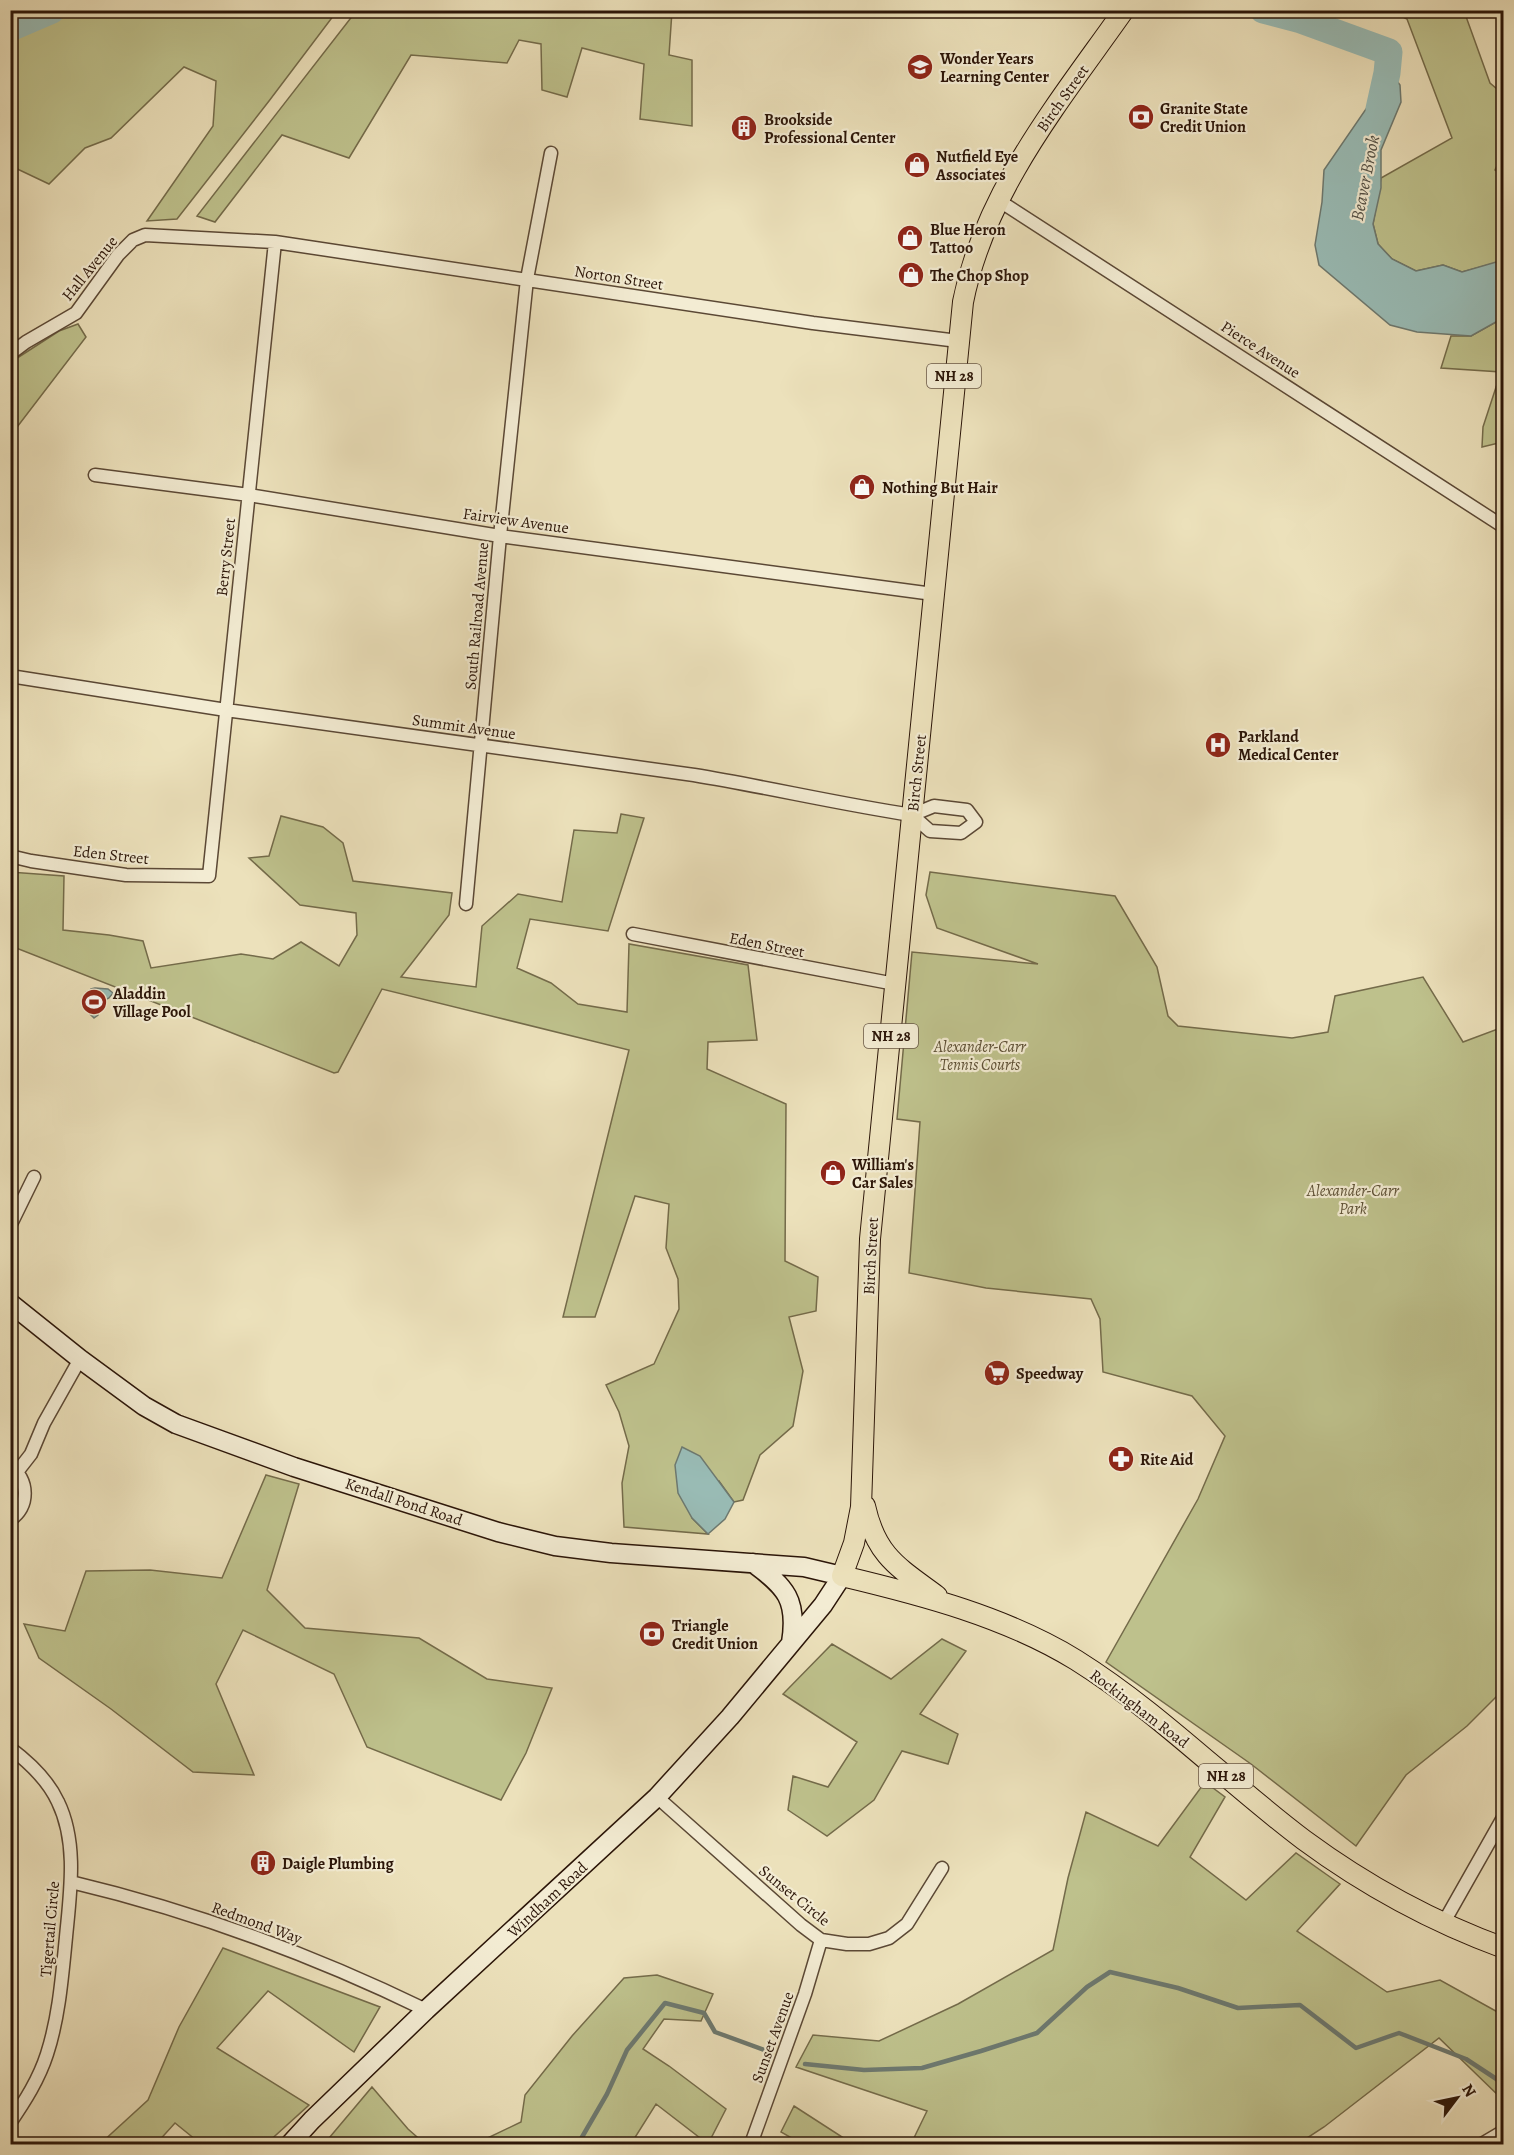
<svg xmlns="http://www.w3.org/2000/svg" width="1514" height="2155" viewBox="0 0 1514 2155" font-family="Alegreya,serif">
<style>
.green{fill:#bec18c;stroke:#746b4a;stroke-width:1.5}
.water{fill:#99bcb6;stroke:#6d7970;stroke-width:1.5}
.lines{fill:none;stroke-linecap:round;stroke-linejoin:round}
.stream{stroke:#6d7970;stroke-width:4.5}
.river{stroke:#99bcb6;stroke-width:27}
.street-casing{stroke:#5b4835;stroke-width:15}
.secondary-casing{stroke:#2b1508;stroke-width:21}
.primary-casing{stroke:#2b1508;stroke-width:22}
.street{stroke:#f3ecd3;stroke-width:12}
.secondary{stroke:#f3ecd3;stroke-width:18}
.primary{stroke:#ece1bb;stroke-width:20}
.labels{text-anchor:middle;stroke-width:4.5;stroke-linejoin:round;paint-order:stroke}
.shield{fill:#f3ecd3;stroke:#675645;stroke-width:1.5}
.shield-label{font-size:15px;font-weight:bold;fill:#2b1508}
.poi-label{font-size:16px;font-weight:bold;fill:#2b1508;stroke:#f3ecd3;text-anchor:start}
.street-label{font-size:16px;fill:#2b1508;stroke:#f3ecd3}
.park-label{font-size:16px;font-style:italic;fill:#5e5136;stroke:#f3ecd3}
.water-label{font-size:18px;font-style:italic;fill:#524f45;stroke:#f3ecd3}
</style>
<rect width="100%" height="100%" fill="#ece1bb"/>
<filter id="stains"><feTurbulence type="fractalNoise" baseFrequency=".00333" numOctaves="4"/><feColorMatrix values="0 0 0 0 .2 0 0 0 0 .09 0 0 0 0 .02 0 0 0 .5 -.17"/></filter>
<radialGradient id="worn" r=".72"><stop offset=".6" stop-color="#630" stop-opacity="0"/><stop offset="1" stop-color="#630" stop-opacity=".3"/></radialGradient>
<path class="green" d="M357 10 672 11 669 55 692 60V126L640 119 644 64 582 48 567 97 542 90 541 44 519 40 507 63 411 55 349 158 282 135 215 222 197 216Z
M10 11 11 10 337 11 269 101 177 219 147 221 213 126 216 81 184 67 111 138 85 148 49 184 11 166Z
M1391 11H1464L1490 83 1503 94V153L1495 170 1503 175V253L1499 262 1462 272 1443 265 1416 271 1392 259 1378 244 1373 224 1381 178 1452 138 1407 19Z
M1503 318V442L1482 447 1483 427 1501 372 1441 368 1451 336H1471Z
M78 324 86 337 11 435V362L59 331Z
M621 814 644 818 608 931 530 919 517 968 551 983 578 1004 627 1012 629 944 748 965 757 1040 708 1042 707 1069 786 1104 785 1261 818 1277 816 1311 789 1317 803 1371 793 1426 760 1455 743 1500 734 1502 719 1481 692 1518 708 1534 624 1527 622 1483 629 1446 619 1412 606 1385 654 1364 679 1309 678 1279 666 1248 669 1204 635 1196 595 1317H563L629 1050 382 989 338 1072 334 1073 11 946 10 872 64 876 63 930 109 935 143 941 151 968 241 954 273 959 301 942 339 966 357 935 356 913 300 905 249 858 269 856 281 816 323 827 343 843 353 881 452 893 449 915 401 977 476 987 482 926 518 894 562 902 574 830 617 833Z
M930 872 1115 896 1157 967 1168 1016 1178 1026 1292 1038 1328 1032 1335 996 1423 977 1463 1042 1503 1027V1690L1467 1726 1406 1775 1356 1846 1251 1764 1106 1662 1198 1499 1225 1436 1192 1396 1103 1372 1100 1319 1091 1299 986 1288 909 1273 920 1122 897 1119 912 952 1038 964 937 928 926 895Z
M266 1475 299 1484 267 1590 305 1628 419 1638 487 1679 552 1688 526 1753 501 1800 367 1747 334 1674 243 1630 216 1684 254 1775 193 1772 111 1709 39 1658 24 1624 65 1631 86 1571 150 1570 222 1578Z
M942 1639 966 1651 920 1714 958 1734 948 1764 902 1751 874 1800 827 1836 788 1810 793 1776 828 1787 857 1742 783 1694 832 1644 891 1679Z
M1205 1782 1225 1797 1190 1857 1246 1900 1296 1853 1340 1884 1297 1931 1387 1992 1440 1980 1503 2015V2100L1439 2038 1324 2127 1298 2144H911L927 2111 796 2067 813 2035 879 2041 958 2004 1053 1950 1068 1878 1086 1812 1158 1846Z
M223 1948 380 2007 354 2052 268 1991 217 2048 309 2105 266 2144H201L175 2123 156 2144H100L148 2100 179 2027Z
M657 1975 713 1994 701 2021 664 2019 643 2049 669 2066 726 2109 708 2144 656 2104 634 2139 643 2144H475L521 2122 525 2095 572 2036 624 1978Z
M372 2087 408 2129 425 2144H324Z
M794 2106 853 2144H802L781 2132Z"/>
<path class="water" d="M1380 73 1392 74 1400 85 1401 102 1381 150V188L1373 224 1378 244 1392 259 1416 271 1443 265 1462 272 1503 260V318L1471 336 1417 332 1390 325 1319 265 1315 245 1322 202 1324 170 1375 96Z
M95 988 108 989 113 993 109 998 99 1003 98 1015 94 1018 90 1014 91 1009 87 997 91 989Z
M682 1447 700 1456 734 1502 725 1519 708 1534 692 1518 678 1493 675 1465Z"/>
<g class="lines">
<path class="stream" d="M805 2064 864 2070 922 2068 981 2051 1037 2033 1087 1987 1110 1972 1178 1988 1238 2008 1300 2005 1356 2048 1399 2033 1466 2059 1504 2084
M578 2144 607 2094 627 2050 665 2003 704 2013 715 2032 767 2051"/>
<path class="river" d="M1263 10 1301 20 1389 52 1387 73 1379 109
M10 28 52 10"/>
<g class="street-casing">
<path id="street" d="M998 200 1504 527
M10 354 26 342 76 313 118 255 133 240 145 235 275 242 813 323 958 341
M95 475 249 495 500 536 933 594
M10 676 226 710 694 775C767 787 839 804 912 815
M934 806 967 810 976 822 961 833 930 831 912 815Z
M10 856 31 861 126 875 209 876 275 242
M466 904 500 536 527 279 551 153
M633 934 895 984
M10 1226 34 1177
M10 1466C29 1480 30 1506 10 1520
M17 1472 31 1454 44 1423 80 1359
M10 1748C30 1763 48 1780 58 1802 78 1843 70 1894 66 1937 62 1977 59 2017 47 2054 39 2079 25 2101 10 2123
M657 1797 801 1925 821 1940 847 1944H869L889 1938 907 1924 942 1868
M71 1882C193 1911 313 1955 426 2010
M1444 1922 1504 1816
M751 2144 805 1994 821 1940
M1482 2144 1504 2131"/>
</g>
<g class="secondary-casing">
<path id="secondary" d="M10 1303 80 1359 144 1406 176 1424 294 1467 498 1532 555 1546 611 1553 804 1567 842 1576 823 1605 730 1717 657 1797 426 2010 312 2120 290 2144
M753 1563C786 1587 798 1600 791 1643"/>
</g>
<g class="primary-casing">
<path id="primary" d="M1124 10C1060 101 985 191 963 302L870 1239 861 1507 854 1543 842 1576C922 1595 1006 1617 1076 1660 1159 1712 1227 1782 1304 1840 1365 1885 1433 1922 1504 1948
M865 1506C876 1556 898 1567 937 1596"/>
</g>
<use href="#street" class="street"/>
<use href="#secondary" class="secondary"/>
<use href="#primary" class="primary"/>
</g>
<defs>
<g id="school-disc" transform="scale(1.35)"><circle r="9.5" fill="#8f2418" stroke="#f3ecd3"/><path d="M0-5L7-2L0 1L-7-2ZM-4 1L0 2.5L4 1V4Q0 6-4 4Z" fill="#fff"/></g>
<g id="bank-disc" transform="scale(1.35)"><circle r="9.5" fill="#8f2418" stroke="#f3ecd3"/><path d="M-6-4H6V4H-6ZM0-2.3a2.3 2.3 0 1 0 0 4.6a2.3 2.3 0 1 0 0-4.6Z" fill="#fff"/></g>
<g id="building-disc" transform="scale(1.35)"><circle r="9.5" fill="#8f2418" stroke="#f3ecd3"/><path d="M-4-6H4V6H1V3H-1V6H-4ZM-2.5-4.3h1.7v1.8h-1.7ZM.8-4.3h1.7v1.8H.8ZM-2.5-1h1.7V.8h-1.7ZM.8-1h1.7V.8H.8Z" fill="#fff"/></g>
<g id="shop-disc" transform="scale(1.35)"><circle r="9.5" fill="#8f2418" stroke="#f3ecd3"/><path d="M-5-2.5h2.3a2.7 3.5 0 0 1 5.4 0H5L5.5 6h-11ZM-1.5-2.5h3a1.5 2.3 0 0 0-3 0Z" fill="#fff"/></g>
<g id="hospital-disc" transform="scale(1.35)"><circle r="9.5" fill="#8f2418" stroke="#f3ecd3"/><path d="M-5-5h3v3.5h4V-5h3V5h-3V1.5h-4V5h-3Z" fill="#fff"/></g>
<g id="stadium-disc" transform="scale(1.35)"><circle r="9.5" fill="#8f2418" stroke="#f3ecd3"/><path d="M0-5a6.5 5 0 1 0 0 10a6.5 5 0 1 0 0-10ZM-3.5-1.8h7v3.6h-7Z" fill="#fff"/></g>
<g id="supermarket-disc" transform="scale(1.35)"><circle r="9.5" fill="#8f2418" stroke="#f3ecd3"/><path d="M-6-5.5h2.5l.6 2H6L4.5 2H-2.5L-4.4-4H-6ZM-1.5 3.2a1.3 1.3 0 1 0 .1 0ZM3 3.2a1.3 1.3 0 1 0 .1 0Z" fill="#fff"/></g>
<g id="pharmacy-disc" transform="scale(1.35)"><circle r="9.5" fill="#8f2418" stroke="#f3ecd3"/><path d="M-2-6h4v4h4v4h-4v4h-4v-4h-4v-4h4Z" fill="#fff"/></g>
</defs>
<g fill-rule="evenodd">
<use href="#school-disc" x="920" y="67"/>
<use href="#bank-disc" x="1141" y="117"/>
<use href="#building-disc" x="744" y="128"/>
<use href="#shop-disc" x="917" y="165"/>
<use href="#shop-disc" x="910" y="238"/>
<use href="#shop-disc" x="911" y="275"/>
<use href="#shop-disc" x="862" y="487"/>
<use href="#hospital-disc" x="1218" y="745"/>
<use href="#stadium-disc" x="94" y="1002"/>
<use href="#shop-disc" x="833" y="1173"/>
<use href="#supermarket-disc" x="997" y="1373"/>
<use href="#pharmacy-disc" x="1121" y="1459"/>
<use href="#bank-disc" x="652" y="1634"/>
<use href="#building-disc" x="263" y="1863"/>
</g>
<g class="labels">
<g class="shield">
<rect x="927" y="364" width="54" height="24" rx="4.5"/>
<rect x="864" y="1024" width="54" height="24" rx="4.5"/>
<rect x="1199" y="1764" width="54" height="24" rx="4.5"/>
</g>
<g class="shield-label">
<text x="954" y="381">NH 28</text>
<text x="891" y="1041">NH 28</text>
<text x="1226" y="1781">NH 28</text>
</g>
<g class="poi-label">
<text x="940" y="64">Wonder Years<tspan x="940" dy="18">Learning Center</tspan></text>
<text x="1160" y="114">Granite State<tspan x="1160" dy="18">Credit Union</tspan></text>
<text x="764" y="125">Brookside<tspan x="764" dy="18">Professional Center</tspan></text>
<text x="936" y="162">Nutfield Eye<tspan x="936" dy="18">Associates</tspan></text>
<text x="930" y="235">Blue Heron<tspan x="930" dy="18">Tattoo</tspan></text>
<text x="930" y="281">The Chop Shop</text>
<text x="882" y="493">Nothing But Hair</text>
<text x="1238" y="742">Parkland<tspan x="1238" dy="18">Medical Center</tspan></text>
<text x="113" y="999">Aladdin<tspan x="113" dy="18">Village Pool</tspan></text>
<text x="852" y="1170">William's<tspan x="852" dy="18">Car Sales</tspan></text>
<text x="1016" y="1379">Speedway</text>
<text x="1140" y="1465">Rite Aid</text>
<text x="672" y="1631">Triangle<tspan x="672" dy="18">Credit Union</tspan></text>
<text x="282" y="1869">Daigle Plumbing</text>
</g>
<g class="street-label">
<text transform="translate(1062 98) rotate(-55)" y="6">Birch Street</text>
<text transform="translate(89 268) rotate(-51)" y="6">Hall Avenue</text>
<text transform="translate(619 277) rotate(9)" y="6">Norton Street</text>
<text transform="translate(1261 349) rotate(33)" y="6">Pierce Avenue</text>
<text transform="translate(516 520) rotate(8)" y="6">Fairview Avenue</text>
<text transform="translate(225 557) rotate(-84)" y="6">Berry Street</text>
<text transform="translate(476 616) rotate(-85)" y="6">South Railroad Avenue</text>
<text transform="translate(464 726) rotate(8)" y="6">Summit Avenue</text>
<text transform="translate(916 773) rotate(-84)" y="6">Birch Street</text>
<text transform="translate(111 854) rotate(6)" y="6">Eden Street</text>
<text transform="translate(767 944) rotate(11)" y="6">Eden Street</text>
<text transform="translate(870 1256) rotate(-87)" y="6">Birch Street</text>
<text transform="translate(404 1501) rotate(18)" y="6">Kendall Pond Road</text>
<text transform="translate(1140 1708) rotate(37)" y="6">Rockingham Road</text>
<text transform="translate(795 1895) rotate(39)" y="6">Sunset Circle</text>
<text transform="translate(547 1899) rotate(-43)" y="6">Windham Road</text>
<text transform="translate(257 1922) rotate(20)" y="6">Redmond Way</text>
<text transform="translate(49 1929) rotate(-85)" y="6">Tigertail Circle</text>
<text transform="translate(772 2037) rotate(-70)" y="6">Sunset Avenue</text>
</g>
<g class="park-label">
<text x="980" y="1052">Alexander-Carr<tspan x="980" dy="18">Tennis Courts</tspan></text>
<text x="1353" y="1196">Alexander-Carr<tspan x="1353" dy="18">Park</tspan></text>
</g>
<g class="water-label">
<text transform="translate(1365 178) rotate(-79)" y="6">Beaver Brook</text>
</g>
</g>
<rect width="1514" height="2155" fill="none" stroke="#ece1bb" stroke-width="36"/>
<rect x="12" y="12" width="1490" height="2131" fill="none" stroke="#2b1508" stroke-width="3"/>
<rect x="18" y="18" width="1478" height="2119" fill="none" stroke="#2b1508" stroke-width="1.5"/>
<g transform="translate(1457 2098) rotate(58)" stroke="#f3ecd3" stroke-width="4.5" paint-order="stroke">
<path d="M0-4.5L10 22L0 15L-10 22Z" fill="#2b1508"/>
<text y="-9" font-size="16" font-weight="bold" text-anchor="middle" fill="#2b1508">N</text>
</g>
<rect width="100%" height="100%" filter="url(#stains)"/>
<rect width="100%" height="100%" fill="url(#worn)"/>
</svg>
